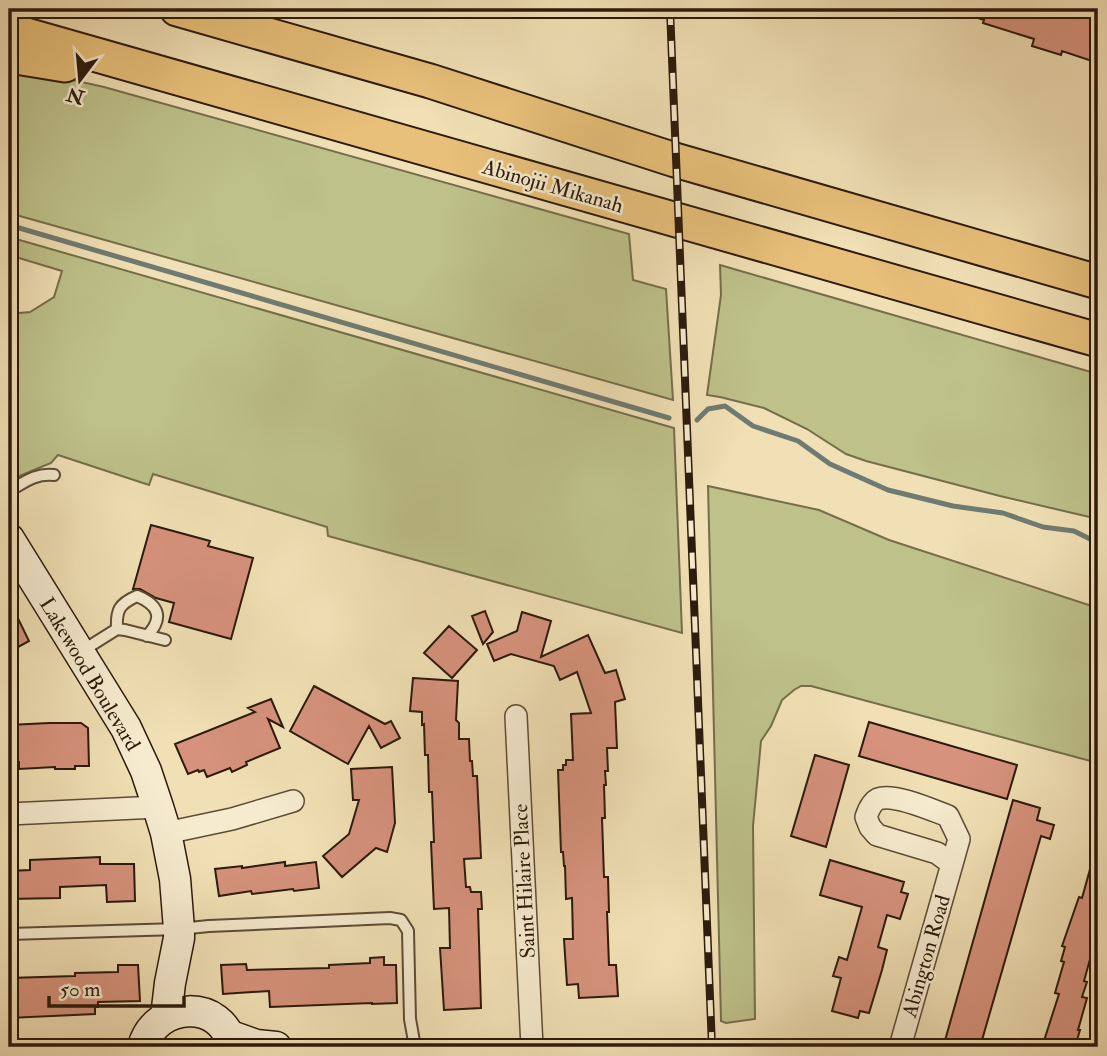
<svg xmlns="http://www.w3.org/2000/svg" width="1107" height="1056" viewBox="0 0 1107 1056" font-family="'IM FELL Double Pica',serif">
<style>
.green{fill:#bec18a;stroke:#756e4a;stroke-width:2}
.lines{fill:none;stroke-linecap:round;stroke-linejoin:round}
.stream{stroke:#6f7b72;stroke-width:5}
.building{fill:#d6927c;stroke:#2c1a0b;stroke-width:2}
.lane-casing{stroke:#5d4c36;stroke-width:14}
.street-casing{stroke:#5d4c36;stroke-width:24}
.secondary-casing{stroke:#2c1a0b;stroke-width:33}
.primary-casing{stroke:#2c1a0b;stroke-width:37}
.lane{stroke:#f6ebcf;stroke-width:10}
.street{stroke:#f6ebcf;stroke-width:21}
.secondary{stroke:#f6ebcf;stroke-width:30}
.primary{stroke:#e8c07a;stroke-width:33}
.rail-casing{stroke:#2c1a0b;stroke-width:8}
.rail{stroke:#f6ebcf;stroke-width:5;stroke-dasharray:16;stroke-linecap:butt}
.labels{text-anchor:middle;stroke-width:5;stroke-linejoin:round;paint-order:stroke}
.street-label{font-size:21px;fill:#2c1a0b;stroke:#f6ebcf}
</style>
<rect width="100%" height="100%" fill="#f1e0b5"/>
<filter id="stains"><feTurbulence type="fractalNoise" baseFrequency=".00286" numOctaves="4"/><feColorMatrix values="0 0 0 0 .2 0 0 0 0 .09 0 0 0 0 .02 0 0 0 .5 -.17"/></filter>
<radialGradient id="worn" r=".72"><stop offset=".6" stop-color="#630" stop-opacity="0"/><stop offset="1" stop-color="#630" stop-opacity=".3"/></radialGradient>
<path class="green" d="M9 73H41L104 87 629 234 633 280 666 289 673 400 9 213Z
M9 237 674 428 682 633 328 536 327 527 153 474 149 485 58 455 51 463 17 477 9 465V314L30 312 54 297 62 271 9 255Z
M720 265 1098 374V519L1000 496 866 461 846 454 807 429 764 408 720 397 707 395 721 295Z
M708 486 819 510 889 540 1098 608V763L811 686H801L794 690 782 700 771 726 761 741 753 826 755 1019 726 1023 721 1021Z"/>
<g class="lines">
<path class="stream" d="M9 225 669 418
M697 420 708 409 725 406 753 426 798 441 830 464 888 490 953 506 1003 513 1043 527 1074 531 1098 543"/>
</g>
<path class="building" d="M957 9H1079L1098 15V53L1095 62 1062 51 1061 55 1032 46 1034 39 983 23 984 20 957 11Z
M151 525 210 541 208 546 253 558 231 639 169 622 174 603 156 598 140 589H133Z
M9 600 29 641 9 652Z
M485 611 493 632 483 644 472 616Z
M522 612 551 621 541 657 588 635 605 673 616 670 625 699 615 702 617 748H607L608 771H605L606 785H604L605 818H602L604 877H608L609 912H607L609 965H616L618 996 579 998 578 984 567 985 564 939H573L572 898 566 899 565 866H564L563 852H561L558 770H563V765H566V760H573L571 714 591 713 577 672 560 680 554 666 511 654 494 661 487 644 517 631Z
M449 626 477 650 452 678 424 653Z
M413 678 458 681 456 720 459 723V739H469L470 761H472L473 776H477L481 858 464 859 466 887H470L471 892H481L482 909H478L481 1008 444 1010 440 948H450L449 908 434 909 431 842H434L432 792H429L428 755H425L424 724 422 725V712L410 711Z
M314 686 385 724 391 721 400 738 381 748 369 726 348 764 290 731Z
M271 699 283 727 268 719 280 748 246 762 247 765 232 772 230 768 207 777 204 770 199 772 198 770 188 774 175 744 255 712 248 708Z
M869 722 1017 765 1007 799 859 756Z
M49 723H81L88 728 89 766H75V769H55V767L19 769V762L9 763V725Z
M815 755 849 765 826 847 791 836Z
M392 767 395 823 387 852 376 848 342 877 323 856 349 834 359 800H353L351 769Z
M1013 800 1040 808 1037 820 1054 825 1050 839 1041 836 980 1047H955L944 1044Z
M1094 855 1098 856V954L1092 952 1084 981 1087 982 1082 997 1087 998 1078 1030H1080L1075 1047H1042L1059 994 1055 993 1064 962 1061 961 1065 947 1062 946 1079 897 1082 898Z
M100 857V864H134L135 901 107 902 106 885 60 887V898L9 899V871L30 870V860Z
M830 860 904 882 901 892 908 894 900 919 887 915 878 947 887 950 882 970 869 1013 860 1011 858 1018 832 1011 841 978 833 976 839 957 847 960 862 907 820 895Z
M285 862V866L316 862 319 888 294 891 293 889 252 894 251 891 219 896 215 869 242 866V868Z
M384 957V965H396L397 1003 372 1004V1003L270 1007 269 991 223 994 221 965 246 964 247 970 329 968V965L370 963V958Z
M118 965H138L140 1001 98 1002V1007H95V1014L9 1018V978L75 976V973L118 972Z"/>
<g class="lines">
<g class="lane-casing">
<path id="lane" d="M9 491C25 482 35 473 54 475
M117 629C116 610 119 604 137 596 159 605 164 618 147 636
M82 651 117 629 125 630 165 640
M9 934 179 929 209 926 390 918 401 920 408 931 410 1019 415 1047"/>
</g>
<g class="street-casing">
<path id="street" d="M516 716 532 1047
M9 814 158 807
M166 833 232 819 293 801
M900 1047 952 864 959 839 948 816C932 810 894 793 878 799 872 802 868 811 866 817L870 827 877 835 937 853 952 864"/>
</g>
<g class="secondary-casing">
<path id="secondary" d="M9 539 126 728 146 771 158 807 166 833 175 879 179 929V938L170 983 166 1017
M228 1035 256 1045 276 1047
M143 1047C155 1001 224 998 232 1047"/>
</g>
<g class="primary-casing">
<path id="primary" d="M177 9 430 81 675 160 1098 282
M9 30 1098 340
M9 58 16 57 65 65"/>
</g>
<use href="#lane" class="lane"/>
<use href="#street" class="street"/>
<use href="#secondary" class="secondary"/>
<use href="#primary" class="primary"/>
<g class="rail-casing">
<path id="rail" d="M670 9 712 1047"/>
</g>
<use href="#rail" class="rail"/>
</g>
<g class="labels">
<g class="street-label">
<text transform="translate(553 186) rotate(16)" y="7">Abinojii Mikanah</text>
<text transform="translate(90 674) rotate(59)" y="7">Lakewood Boulevard</text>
<text transform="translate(524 881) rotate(-93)" y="7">Saint Hilaire Place</text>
<text transform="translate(926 956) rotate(-74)" y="7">Abington Road</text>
</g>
</g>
<rect width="1107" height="1056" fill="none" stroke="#f1e0b5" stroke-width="35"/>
<rect x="10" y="10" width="1086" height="1035" fill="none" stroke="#2c1a0b" stroke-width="3.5"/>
<rect x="18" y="18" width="1072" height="1021" fill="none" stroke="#2c1a0b" stroke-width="2"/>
<g transform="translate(80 80) rotate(196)" stroke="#f6ebcf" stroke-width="5" paint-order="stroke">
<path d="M0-5L12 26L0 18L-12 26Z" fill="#2c1a0b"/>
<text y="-10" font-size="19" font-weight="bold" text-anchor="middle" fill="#2c1a0b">N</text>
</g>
<path d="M49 996v10h135v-10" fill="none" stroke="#2c1a0b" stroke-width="3.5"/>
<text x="60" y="996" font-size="21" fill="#2c1a0b" stroke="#f6ebcf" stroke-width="5" paint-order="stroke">50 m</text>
<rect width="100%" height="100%" filter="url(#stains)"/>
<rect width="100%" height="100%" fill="url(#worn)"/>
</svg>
